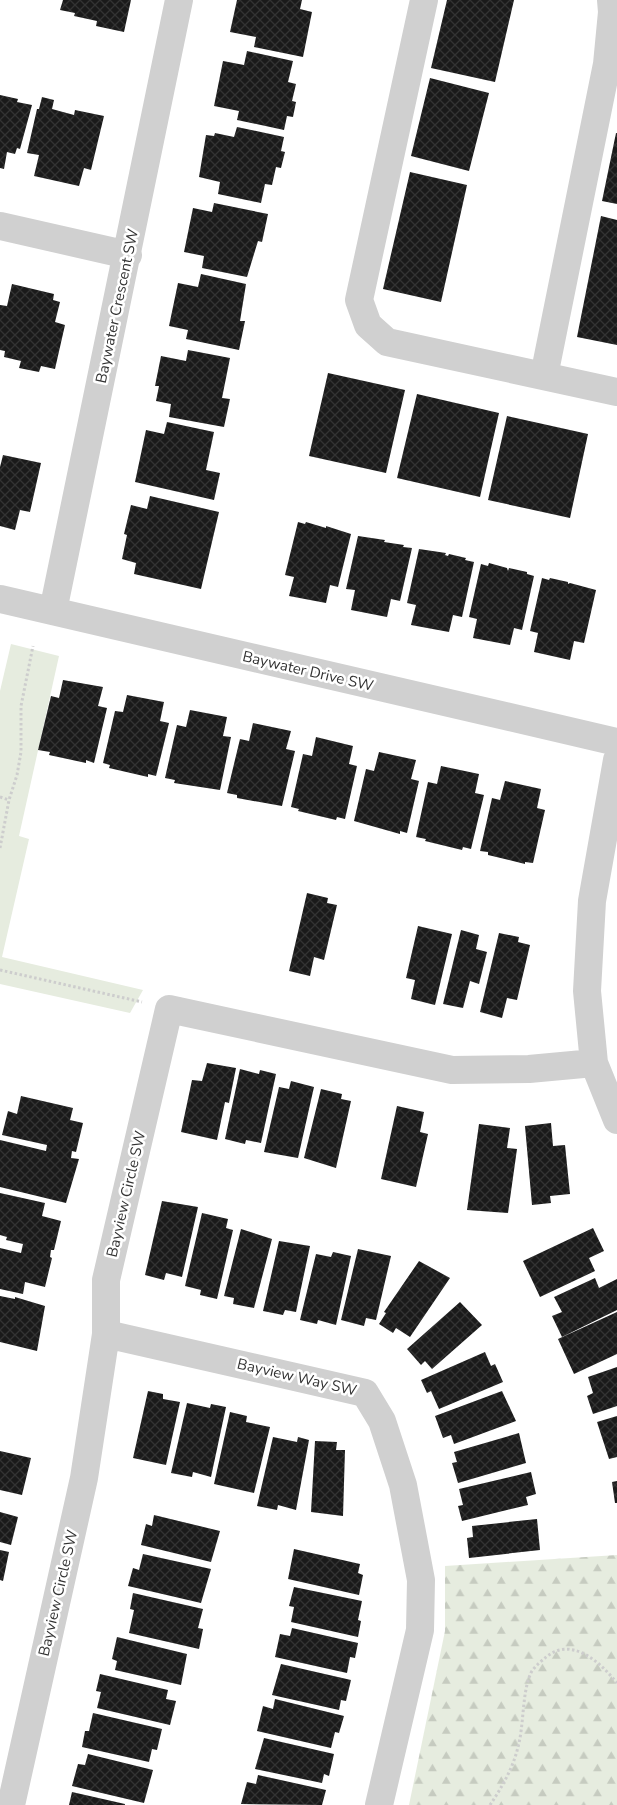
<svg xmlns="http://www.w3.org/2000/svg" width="617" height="1805" viewBox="0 0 617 1805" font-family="'Nunito Sans',sans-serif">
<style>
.forest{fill:url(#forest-firs)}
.park{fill:#e6ecdf}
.building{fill:url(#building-cross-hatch)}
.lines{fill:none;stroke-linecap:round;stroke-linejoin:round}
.path{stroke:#cdcdcd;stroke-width:3;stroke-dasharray:2.5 2.5;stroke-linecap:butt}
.minor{stroke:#d0d0d0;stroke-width:28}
.labels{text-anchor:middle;stroke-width:5;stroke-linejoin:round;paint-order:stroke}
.street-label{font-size:15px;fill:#333;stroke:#fff}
</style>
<defs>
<pattern id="forest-firs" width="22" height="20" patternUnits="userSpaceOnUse" patternTransform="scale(1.25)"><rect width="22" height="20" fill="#e6ecdf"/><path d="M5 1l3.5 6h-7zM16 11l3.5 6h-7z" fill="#c6cbc0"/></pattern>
<pattern id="building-cross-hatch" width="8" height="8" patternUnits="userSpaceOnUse" patternTransform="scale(1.25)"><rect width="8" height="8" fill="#1a1a1a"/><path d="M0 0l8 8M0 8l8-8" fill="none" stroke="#333"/></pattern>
</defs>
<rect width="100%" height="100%" fill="#fff"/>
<path class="forest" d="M617 1555V1805H409L445 1631V1566Z"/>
<path class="park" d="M11 644 59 656 19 836 29 839 2 957 143 990 130 1013 0 984V691Z"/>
<path class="building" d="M63 0H131L124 32 96 26 97 21 74 16 75 13 60 10Z
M237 0H302L300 9 312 12 303 57 254 47 256 37 230 32Z
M447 0H514L495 82 431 68Z
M247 51 293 61 288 82 296 84 292 101 296 102 293 117 287 116 284 130 237 120 239 111 214 106 223 61 244 65Z
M430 78 489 93 469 171 411 156Z
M0 95 18 99 17 102 32 105 20 149 17 148 15 154 7 152 4 169 0 168Z
M42 97 54 100 52 109 74 115 75 110 104 116 91 170 84 168 79 186 34 176 39 155 27 153 37 109H39Z
M237 127 284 137 281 151 285 152 281 168 276 167 272 185 265 184 261 203 218 194 220 182 199 177 206 135 214 136 215 133 234 137Z
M616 133H617V204L602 201Z
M410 172 467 185 441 302 383 289Z
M214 203 268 214 262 242 258 241 247 277 202 268 204 256 184 252 193 208 212 212Z
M601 216 617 220V345L577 337Z
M201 274 246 284 240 321H245L239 350 186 339 188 330 169 326 178 283 198 287Z
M12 284 54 294 53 300 60 302 55 322 65 325 55 369 41 366 39 372 19 368 21 361 4 357 5 351 0 350V305L7 306Z
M188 350 230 358 222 398 230 399 224 427 169 417 171 404 156 401 159 386H155L161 356 186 361Z
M328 373 405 390 386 473 309 456Z
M417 394 499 413 480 497 397 478Z
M507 416 588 434 570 518 488 500Z
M167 422 214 432 206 470 220 473 214 500 135 482 146 430 164 434Z
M3 455 41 463 30 512 20 510 15 530 0 526V467Z
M150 496 219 512 201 589 134 574 136 563 122 559 127 535 124 534 131 505 147 509Z
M298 522 305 524 306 522 326 528V526L351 534 338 587 330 585 326 603 289 596 294 577 285 575Z
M358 536 385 540 384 542 404 545 403 547 412 548 400 601 391 599 387 617 351 610 355 590 346 589Z
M419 549 446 553 445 555 448 556 449 554 466 558 465 560 474 562 462 617 453 615 449 632 411 625 416 605 407 603Z
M489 563 507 568 508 571 509 568 527 572V574L534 576 522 630 514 628 510 645 473 638 477 619 469 617 481 564 488 566Z
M542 578 549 580 550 578 568 582V584L570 583 596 590 584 643 574 641 570 660 534 652 538 633 530 631Z
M63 680 103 687 98 706 107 708 94 763 86 760V763L49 755 50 752 38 750 51 696 59 698Z
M127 695 164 702 160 721 169 723 156 776 148 774V777L109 768 110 765 103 763 115 711 123 712Z
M190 710 227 717 223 736 231 737 220 790 174 783 175 780 165 778 177 725 186 727Z
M253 723 291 731 286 749 295 751 282 806 237 798V795L227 793 240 739 249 741Z
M316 737 353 746 349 764 357 766 345 819 337 817 336 820 298 811 299 809 291 807 303 754 312 756Z
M379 752 416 760 411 779 419 781 407 833 400 831V834L354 821 366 769 374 771Z
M441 766 479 774 475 793 484 795 471 849 463 847 462 850 425 841 426 839 416 837 428 782 437 784Z
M505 781 541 789 537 808 545 810 533 863 525 862V864L488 855V852L480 851 492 798 500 800Z
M307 893 328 898 327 903 337 905 324 960 314 957 310 976 289 971Z
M418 926 452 934 435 1005 411 999 415 980 406 978Z
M461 930 479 935 476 949 487 952 479 984 470 981 463 1008 443 1004Z
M499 933 519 937 518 942 530 945 517 1000 507 998 502 1018 480 1012Z
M207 1063 236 1068 229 1103 225 1102 217 1140 181 1132 192 1080 202 1081Z
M240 1069 259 1074 260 1070 276 1074 261 1143 246 1140 245 1144 225 1139Z
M291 1081 314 1087 298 1158 264 1152 279 1087 289 1089Z
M321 1089 342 1094 341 1099 351 1101 336 1168 304 1158Z
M21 1096 73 1108 70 1120 83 1123 76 1152 72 1151 71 1158 79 1159 66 1203 0 1187V1140L46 1151 47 1145 2 1135 8 1111 17 1114Z
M397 1106 424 1112 420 1132 428 1134 416 1187 381 1179Z
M551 1123 553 1146 565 1145 570 1194 550 1196 551 1203 532 1205 525 1126Z
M479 1124 510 1128 507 1148 517 1149 508 1213 467 1210Z
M0 1193 45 1203 42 1216 61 1221 54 1250H51L50 1257 52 1258 45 1287 25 1282 23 1294 0 1289V1248L21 1253 23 1244 6 1240 7 1237 0 1235Z
M162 1201 198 1207 182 1277 166 1273 164 1280 145 1275Z
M202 1213 228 1219 226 1228 233 1230 217 1299 200 1295 201 1290 185 1286Z
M593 1228 604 1251 589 1258 595 1271 540 1297 523 1261Z
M241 1229 272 1239 254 1308 233 1304 234 1298 224 1296Z
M279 1241 310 1246 296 1312 285 1310 283 1315 263 1311Z
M358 1249 391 1256 376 1320 366 1318 364 1326 341 1320Z
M333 1252 351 1256 336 1325 318 1320 317 1324 300 1320 316 1254 331 1257Z
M419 1261 450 1278 410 1337 396 1328 393 1333 379 1324 386 1313 384 1312Z
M595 1278 599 1288 617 1279V1310L562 1337 552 1316 562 1312 554 1297Z
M0 1296 15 1299V1297L45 1306 37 1351 0 1342Z
M460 1302 482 1325 432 1369 425 1361 421 1365 407 1349Z
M617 1312V1354L574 1374 558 1339Z
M485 1352 491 1366 495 1364 503 1382 439 1409 431 1391 427 1393 421 1380Z
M617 1367V1406L593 1414 587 1396 593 1393 588 1377Z
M148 1391 163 1394V1399L180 1402 166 1465 133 1458Z
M502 1391 516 1421 454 1444 451 1435 443 1438 435 1416Z
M187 1403 210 1408 211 1404 226 1407 211 1477 193 1472 192 1477 171 1473Z
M230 1412 247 1416 246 1422 270 1427 254 1493 214 1484Z
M617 1416V1457L609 1459 597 1422Z
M519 1433 526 1463 458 1483 452 1463 457 1462 454 1452Z
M273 1437 297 1442 298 1437 309 1440 296 1510 278 1505 277 1510 257 1506Z
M315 1441 337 1442 336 1450H345L343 1516 311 1512Z
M0 1451 31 1458 22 1495 0 1490Z
M531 1472 536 1494 526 1497 528 1505 462 1521 458 1506 463 1505 459 1489Z
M617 1481V1503H615L612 1482Z
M0 1512 18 1517 11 1545 0 1542Z
M154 1515 220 1531 211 1562 141 1545 146 1524 152 1526Z
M537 1519 540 1550 469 1558 467 1538 473 1537 472 1526Z
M294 1549 360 1564 358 1573 363 1575 359 1595 288 1579Z
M0 1550 9 1552 3 1581 0 1580Z
M143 1554 211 1569 201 1603 128 1586 133 1568 139 1570Z
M294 1587 362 1601 358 1620 361 1621 358 1637 291 1622 294 1607 289 1606Z
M133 1593 203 1609 198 1628 203 1629 199 1649 129 1633 134 1610 130 1609Z
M292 1628 358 1643 355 1658 350 1657 347 1673 275 1657 280 1634 290 1636Z
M117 1637 187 1654 181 1685 115 1670 117 1661 112 1659Z
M281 1664 351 1680 346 1701 341 1700 339 1710 272 1695Z
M100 1674 168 1690 166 1699 176 1701 170 1725 97 1708 101 1692 96 1691Z
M275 1699 344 1716 339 1733 335 1732 331 1748 257 1731 263 1706 273 1709Z
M93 1713 162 1729 157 1750 152 1749 149 1762 82 1747 85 1731H89Z
M264 1738 334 1754 329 1776 324 1774 322 1783 255 1769Z
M88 1754 153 1770 144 1803 72 1786 78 1764 85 1765Z
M258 1775 326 1790 322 1805 241 1804 247 1782 256 1784Z
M72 1792 125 1804V1805H69Z"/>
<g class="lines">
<path class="path" d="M0 797 9 800
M0 848 9 800 17 775 21 752V706L33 646
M0 970 142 1002
M490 1805C502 1787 513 1768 518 1747 524 1725 522 1695 530 1675 532 1669 540 1662 545 1658 571 1635 600 1662 617 1683"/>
<path class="minor" d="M424 0 359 300 368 325 387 342 617 392
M0 226 128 255
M544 376 607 64 612 12 611 0
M0 599 617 742
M53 611 179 0
M617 760 592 901 587 991 594 1063 617 1120
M106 1334 365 1393 382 1421 403 1485 421 1580 420 1630 379 1805
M11 1805 84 1478 106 1334V1280L169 1009 452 1070 529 1069 594 1063"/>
</g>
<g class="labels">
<g class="street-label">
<text transform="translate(117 306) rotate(-78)" y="5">Baywater Crescent SW</text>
<text transform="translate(308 671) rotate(13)" y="5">Baywater Drive SW</text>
<text transform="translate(126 1194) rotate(-77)" y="5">Bayview Circle SW</text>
<text transform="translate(297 1377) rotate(13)" y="5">Bayview Way SW</text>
<text transform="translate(58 1593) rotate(-77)" y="5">Bayview Circle SW</text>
</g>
</g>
</svg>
